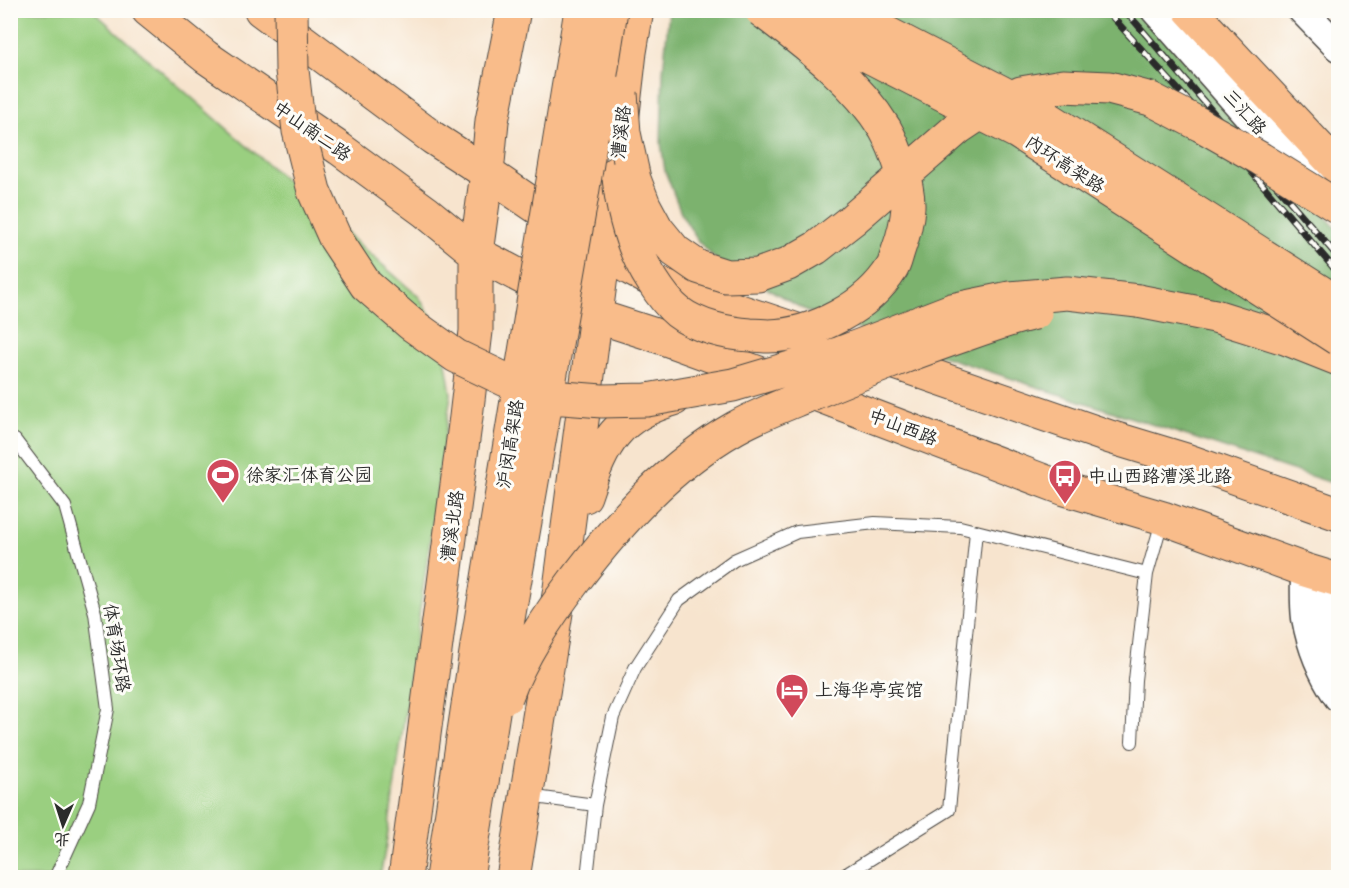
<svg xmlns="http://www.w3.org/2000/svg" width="1349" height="888" viewBox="0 0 1349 888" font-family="Dekko,'LXGW WenKai TC',sans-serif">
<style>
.green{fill:#9acf80;stroke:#627d56;stroke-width:1.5}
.forest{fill:#7bb26e;stroke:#536e4c;stroke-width:1.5}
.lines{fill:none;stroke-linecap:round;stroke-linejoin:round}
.service-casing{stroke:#4a4743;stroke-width:14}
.tertiary-casing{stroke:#4a4743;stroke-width:31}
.primary-casing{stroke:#4a4743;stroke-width:35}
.trunk-casing{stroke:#4a4743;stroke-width:35}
.service{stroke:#fff;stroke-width:12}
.tertiary{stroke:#fff;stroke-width:28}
.primary{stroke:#f9bc8a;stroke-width:33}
.trunk{stroke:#f9bc8a;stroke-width:33}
.rail-casing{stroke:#2b2b2b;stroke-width:7}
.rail{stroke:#fdfcf7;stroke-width:4.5;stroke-dasharray:14;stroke-linecap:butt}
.trunk-bridge-casing{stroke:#4a4743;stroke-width:35;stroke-linecap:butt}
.trunk-bridge{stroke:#f9bc8a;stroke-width:33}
.labels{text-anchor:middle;stroke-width:6;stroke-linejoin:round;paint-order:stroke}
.street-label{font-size:18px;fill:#2b2b2b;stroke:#fdfcf7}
.poi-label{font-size:18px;fill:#2b2b2b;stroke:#fdfcf7;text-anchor:start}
</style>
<rect width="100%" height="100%" fill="#fdfcf7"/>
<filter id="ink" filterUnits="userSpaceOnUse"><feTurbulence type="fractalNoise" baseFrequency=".0167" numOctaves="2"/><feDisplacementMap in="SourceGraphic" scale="12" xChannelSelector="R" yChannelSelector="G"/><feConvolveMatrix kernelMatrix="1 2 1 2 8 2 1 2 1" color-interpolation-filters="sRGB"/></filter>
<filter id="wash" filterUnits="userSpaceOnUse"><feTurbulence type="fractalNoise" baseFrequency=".008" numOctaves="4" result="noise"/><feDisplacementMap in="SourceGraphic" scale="24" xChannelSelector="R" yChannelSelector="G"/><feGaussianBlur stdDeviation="1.35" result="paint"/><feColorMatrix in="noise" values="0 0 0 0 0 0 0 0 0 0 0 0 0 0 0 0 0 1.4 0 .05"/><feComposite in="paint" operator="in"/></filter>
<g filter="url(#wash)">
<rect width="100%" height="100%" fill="#f7e4ce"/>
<path class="green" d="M10 11H93L419 297 441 332 451 394 386 845 380 877H11Z"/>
<path class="forest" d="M669 11H1140L1246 131 1338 230V485L816 315 794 304 769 289 716 260 698 241 682 215 665 171 661 143 663 72Z"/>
</g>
<g filter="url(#ink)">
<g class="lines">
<g class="service-casing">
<path id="service" d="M10 438 15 440 65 506 95 613 108 709 89 803 55 878
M1132 742 1135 680 1147 574 1162 521
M528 796 595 805 613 717 635 668 679 600 734 560 797 532 875 523 960 527 1147 574
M587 878 595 805
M840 878 949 810 976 531"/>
</g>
<g class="tertiary-casing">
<path id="tertiary" d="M1155 10 1252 120 1311 182
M1302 10 1338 47
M1305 570C1305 585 1304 602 1306 618 1311 646 1322 673 1338 697
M1330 577C1329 603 1327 631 1338 654"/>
</g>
<g class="primary-casing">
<path id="primary" d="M148 10 206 57 340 149 426 212 476 253 596 316 652 334 789 384 1065 489 1163 518 1305 570 1338 580
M261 10 433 138 487 173 604 253 631 269 659 284 806 333
M622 122 630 52 637 10
M872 355 1110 437 1186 460 1338 514
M585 496C602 443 618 415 674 399
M405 878 466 417 476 331V253L487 173 492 121 514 10
M513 878 560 588 604 253 616 173"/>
</g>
<g class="trunk-casing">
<path id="trunk" d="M1190 10 1338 168
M1138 301 1215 316 1285 338 1338 359"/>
</g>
<use href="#service" class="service"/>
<use href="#tertiary" class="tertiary"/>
<use href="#primary" class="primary"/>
<use href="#trunk" class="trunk"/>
<g class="rail-casing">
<path id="rail" d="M1106 10 1232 149 1338 273
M1124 10 1136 23 1338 257"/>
</g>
<use href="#rail" class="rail"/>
<g class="trunk-bridge-casing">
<path id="trunk-bridge" d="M291 10 292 70 299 131 314 191 335 238 366 285 411 324 456 356 506 380 551 397 602 401 647 400 733 385 841 353 952 310 1010 298 1067 293 1138 301
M842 10 1032 108 1338 303
M794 18 1017 132 1338 339
M621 93 624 133 634 179 644 205 657 229 675 251 698 267 726 276 758 275 788 264 816 248 852 220 958 128 988 108 1021 93 1063 86 1109 88 1151 99 1201 125 1261 159 1338 207
M619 178C623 215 632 249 652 280 659 291 668 304 678 312 696 326 728 334 751 335 757 335 763 336 769 336 814 335 868 307 892 268 895 263 896 257 898 251 903 237 907 223 908 207 909 185 896 149 885 129 855 80 807 45 761 10
M506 697C522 654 548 616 575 580 620 521 670 465 735 428 756 416 779 407 801 398 832 385 862 373 893 361 919 351 944 342 970 333 992 325 1013 318 1035 313
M442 878 478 639 581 10
M467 878 504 642 582 195 611 10"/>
</g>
<use href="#trunk-bridge" class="trunk-bridge"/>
</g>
</g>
<defs>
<g id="stadium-pin" transform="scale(1.725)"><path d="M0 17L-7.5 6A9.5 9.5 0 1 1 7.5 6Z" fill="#d1495b" stroke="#fdfcf7"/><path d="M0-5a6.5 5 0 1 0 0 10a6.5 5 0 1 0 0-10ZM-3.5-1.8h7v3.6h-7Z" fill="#fff"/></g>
<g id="bus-pin" transform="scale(1.725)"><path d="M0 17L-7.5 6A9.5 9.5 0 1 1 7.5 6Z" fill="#d1495b" stroke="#fdfcf7"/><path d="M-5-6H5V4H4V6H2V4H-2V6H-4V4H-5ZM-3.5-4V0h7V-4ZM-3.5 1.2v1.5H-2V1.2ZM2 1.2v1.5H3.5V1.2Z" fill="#fff"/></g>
<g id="hotel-pin" transform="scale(1.725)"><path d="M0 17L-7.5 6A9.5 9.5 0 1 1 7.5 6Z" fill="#d1495b" stroke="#fdfcf7"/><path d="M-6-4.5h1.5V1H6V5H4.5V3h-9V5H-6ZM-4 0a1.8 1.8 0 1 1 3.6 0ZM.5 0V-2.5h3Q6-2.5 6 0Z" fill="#fff"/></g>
</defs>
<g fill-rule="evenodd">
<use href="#stadium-pin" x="223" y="475"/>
<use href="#bus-pin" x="1065" y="476"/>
<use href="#hotel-pin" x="792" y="690"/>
</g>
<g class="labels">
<g class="street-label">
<text transform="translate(1245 112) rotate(48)" y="6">三汇路</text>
<text transform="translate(312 131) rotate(35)" y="6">中山南二路</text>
<text transform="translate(621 132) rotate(-83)" y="6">漕溪路</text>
<text transform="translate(1065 164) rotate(33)" y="6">内环高架路</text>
<text transform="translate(903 427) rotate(21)" y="6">中山西路</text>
<text transform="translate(510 444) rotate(-81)" y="6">沪闵高架路</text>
<text transform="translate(452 526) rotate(-82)" y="6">漕溪北路</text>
<text transform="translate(117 648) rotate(81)" y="6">体育场环路</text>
</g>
<g class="poi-label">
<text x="246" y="481">徐家汇体育公园</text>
<text x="1088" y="482">中山西路漕溪北路</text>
<text x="815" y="696">上海华亭宾馆</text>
</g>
</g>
<rect width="1349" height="888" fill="none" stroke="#fdfcf7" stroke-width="36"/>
<g transform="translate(63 825) rotate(183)" stroke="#fdfcf7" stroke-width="4.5" paint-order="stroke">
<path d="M0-4.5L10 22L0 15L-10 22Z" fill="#2b2b2b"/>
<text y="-9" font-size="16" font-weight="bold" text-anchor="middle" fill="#2b2b2b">北</text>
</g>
</svg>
